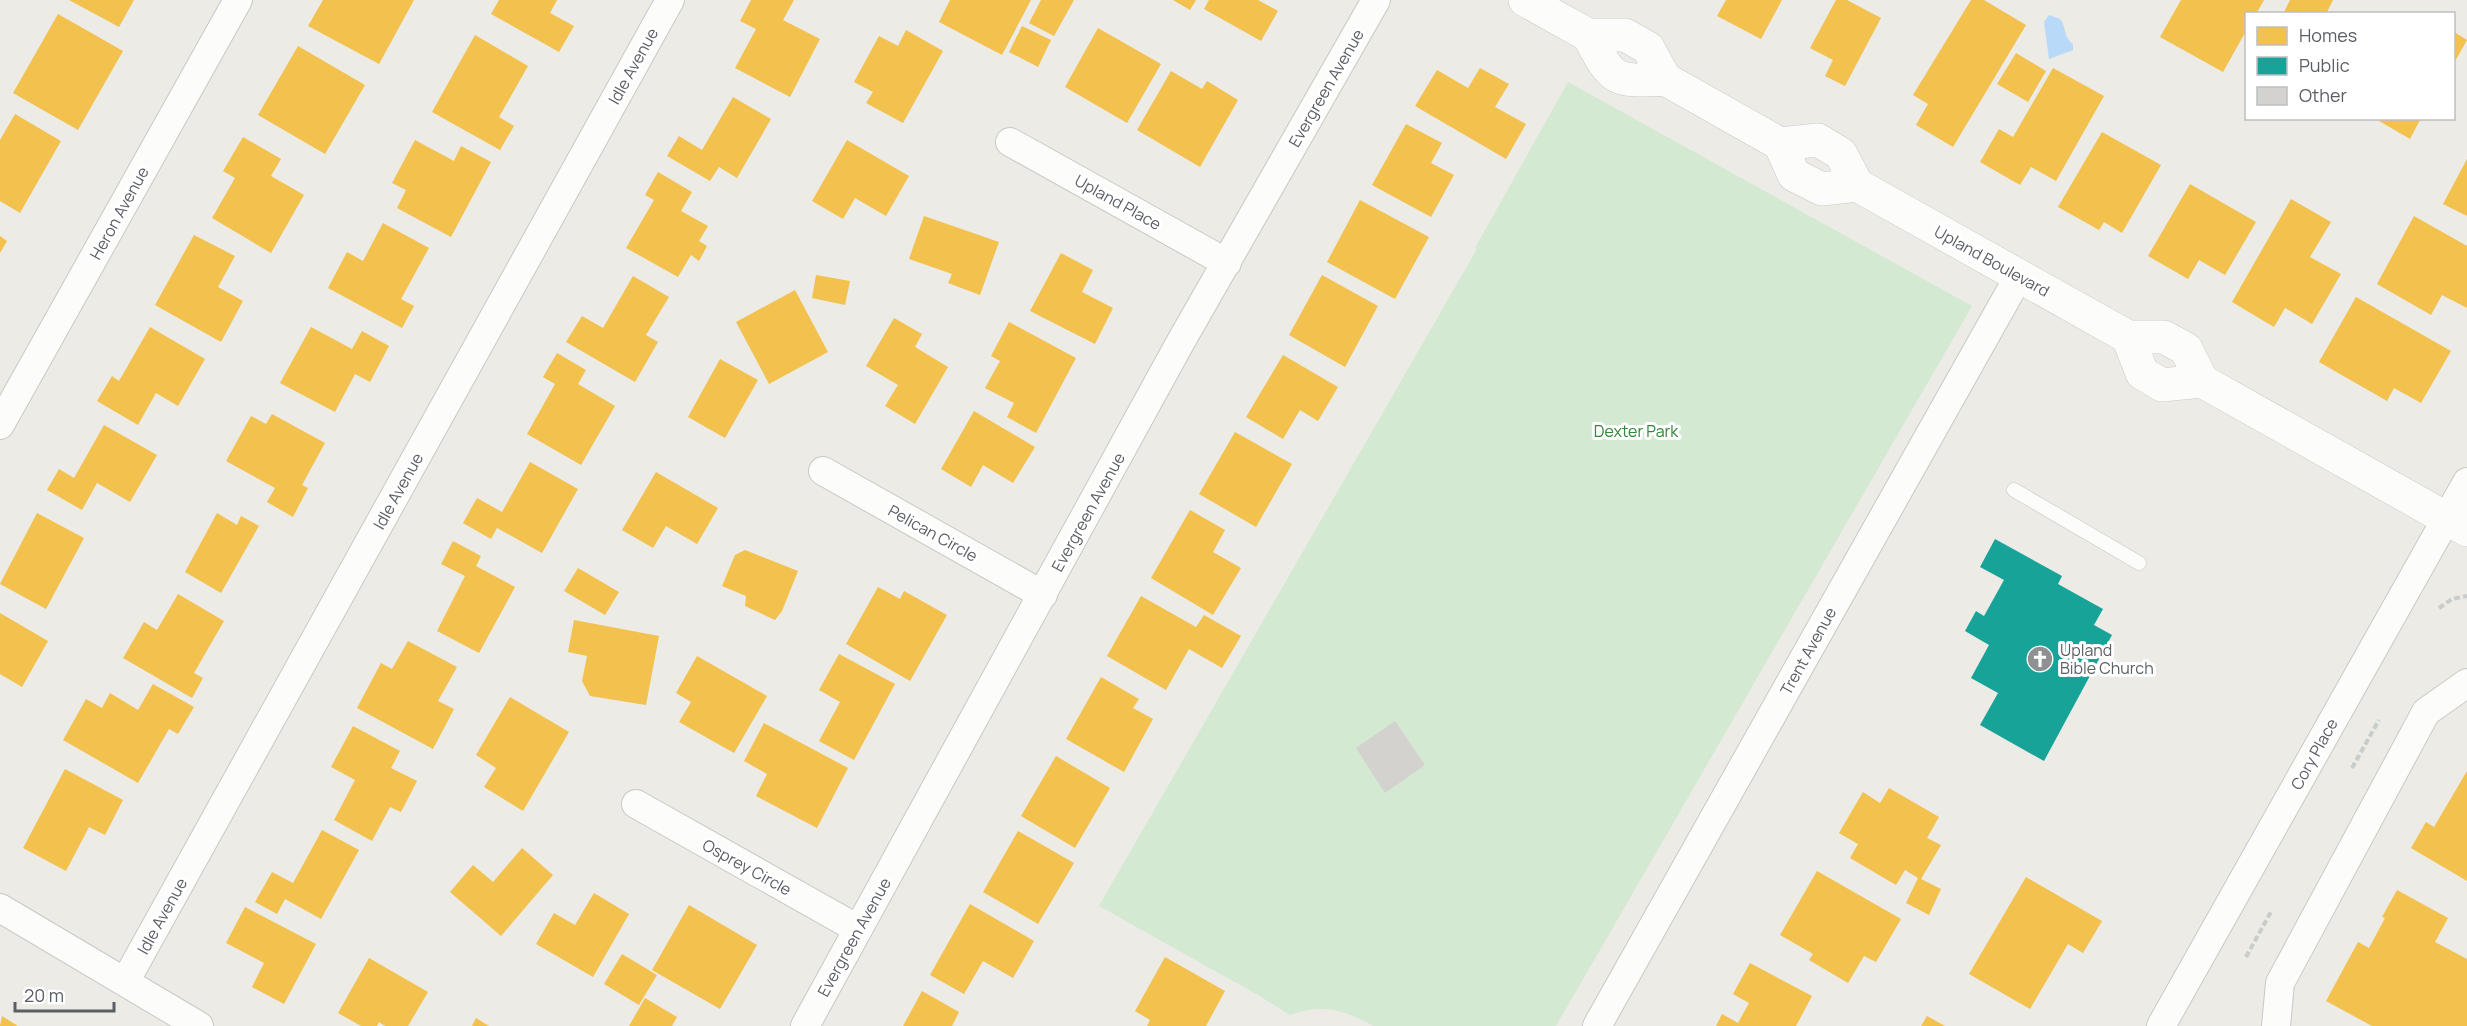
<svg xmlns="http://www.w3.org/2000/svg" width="2467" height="1026" viewBox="0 0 2467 1026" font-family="Manrope,sans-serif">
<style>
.green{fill:#d3e9d2}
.water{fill:#b9d9f8}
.homes{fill:#f2c14e}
.public{fill:#17a398}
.building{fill:#d3d2cf}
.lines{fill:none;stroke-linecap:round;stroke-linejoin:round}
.service-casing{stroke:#c8c8c7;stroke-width:15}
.minor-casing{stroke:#c8c8c7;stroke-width:30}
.tertiary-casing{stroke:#c8c8c7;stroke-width:34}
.path{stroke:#c8ccca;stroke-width:4;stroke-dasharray:6 3;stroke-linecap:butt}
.service{stroke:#fcfcfb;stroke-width:14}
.minor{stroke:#fcfcfb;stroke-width:28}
.tertiary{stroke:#fcfcfb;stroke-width:33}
.labels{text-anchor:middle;stroke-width:6;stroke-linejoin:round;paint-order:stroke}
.street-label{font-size:16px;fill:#5b5f65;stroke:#fff}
.park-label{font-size:16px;fill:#31873b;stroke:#fff}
.poi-label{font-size:16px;fill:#5b5f65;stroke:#fff;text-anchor:start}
</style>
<rect width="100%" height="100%" fill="#ecebe6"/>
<path class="green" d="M1568 82 1972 306 1556 1026H1374C1344 1010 1324 1003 1290 1015L1258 995 1099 906 1477 249 1475 248Z"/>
<path class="water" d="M2049 15 2060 19C2067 28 2063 37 2073 44V50L2049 59 2044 22Z"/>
<path class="homes" d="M69 0H134L119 27Z
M323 0H414L379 64 308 26Z
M499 0H557L550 13 574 26 559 52 491 14Z
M751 0H794L783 20 820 39 790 97 735 68 756 29 740 21Z
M950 0H1031L1002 55 939 22Z
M1041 0H1074L1054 36 1029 23Z
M1173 0H1196L1190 10Z
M1209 0H1258L1278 11 1261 41 1204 9Z
M1726 0H1782L1761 39 1717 16Z
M1836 0H1847L1881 18 1845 86 1825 76 1833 60 1810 48Z
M1971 0H1984L2026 25 1953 147 1916 125 1928 104 1913 95Z
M2181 0H2264L2256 14H2246V31L2223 72 2160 37Z
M2290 0H2333L2326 14H2283Z
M58 14 123 51 78 130 13 93Z
M1022 26 1051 40 1038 67 1009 52Z
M1098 28 1161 64 1127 123 1065 87Z
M906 30 943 51 903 123 866 103 873 92 854 82 879 36 898 46Z
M2454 32 2467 40 2454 63Z
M475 35 528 66 499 117 514 126 500 150 432 112Z
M298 46 365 85 325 154 258 115Z
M2016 53 2046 71 2028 102 1997 84Z
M1480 68 1509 84 1495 107 1526 124 1506 159 1415 106 1437 70 1468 88Z
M2053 68 2104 96 2056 181 2031 167 2020 185 1980 162 1999 129 2013 137Z
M1171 71 1202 89 1207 81 1238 100 1200 167 1137 130Z
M733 97 771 119 737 178 719 167 710 181 667 156 679 136 702 150Z
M15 114 61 141 20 213 0 201V140Z
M2374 118H2421L2410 139Z
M1406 124 1442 143 1431 163 1454 175 1431 217 1372 185Z
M2102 132 2161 165 2122 233 2104 222 2099 230 2058 207Z
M243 137 281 159 271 176 304 195 271 253 212 218 235 178 223 171Z
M415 140 454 161 461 146 491 162 451 237 397 208 406 190 392 183Z
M847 140 909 176 886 216 855 198 843 219 812 201Z
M2467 159V216L2443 204Z
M658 172 692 192 681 211 708 226 699 241 707 246 699 261 691 255 678 277 626 248 654 200 645 195Z
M2190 184 2256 222 2225 275 2199 260 2188 279 2148 256Z
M2291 199 2331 222 2310 257 2341 274 2312 324 2285 308 2274 327 2232 302Z
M1360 200 1429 237 1395 299 1327 262Z
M924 216 999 242 980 295 948 283 952 274 909 259Z
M2414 216 2467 246V308L2442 295 2431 315 2377 284Z
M383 223 429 248 401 299 414 306 402 328 328 288 347 252 363 261Z
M194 235 235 256 218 287 243 301 221 342 155 305Z
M0 236 7 241 0 253Z
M1061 253 1093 270 1082 292 1113 308 1095 344 1030 311Z
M816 275 850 281 845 305 812 298Z
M1322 275 1378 306 1345 367 1289 335Z
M633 276 669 297 646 335 658 342 635 382 566 342 582 316 603 328Z
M795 290 828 352 769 384 736 322Z
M2356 297 2451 351 2421 403 2394 388 2387 401 2319 362Z
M894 318 922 334 915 347 948 367 915 424 885 406 898 385 866 366Z
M1009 322 1076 358 1036 433 1007 417 1014 403 985 388 1000 361 991 356Z
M150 327 205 359 178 406 156 393 138 425 97 401 112 376 119 381Z
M311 327 352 349 362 331 389 346 370 382 355 374 335 412 280 383Z
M557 353 586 370 578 384 615 406 581 465 527 434 555 384 543 377Z
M1283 355 1338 387 1318 421 1300 410 1283 439 1246 417Z
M720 359 758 380 725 438 688 417Z
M974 411 1035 447 1013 483 983 465 971 487 941 469Z
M272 414 325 443 302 485 308 488 293 517 267 502 275 488 226 461 251 416 266 424Z
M104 425 157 455 130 502 97 483 82 510 47 490 59 469 74 478Z
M1235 432 1292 464 1256 527 1199 494Z
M530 462 578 489 542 553 497 528 491 539 463 523 477 498 502 512Z
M656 472 718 508 697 544 666 526 653 548 622 530Z
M1190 510 1225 530 1213 552 1241 568 1213 615 1151 578Z
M37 513 84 538 46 609 0 584Z
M217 513 237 525 241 516 259 526 221 593 185 572Z
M453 541 481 556 476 566 515 587 479 653 437 631 465 576 441 564Z
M745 550 798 571 782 611 775 620 745 606 746 596 722 586 735 555Z
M578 568 619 592 605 615 564 591Z
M878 587 900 599 904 591 947 615 910 681 846 644Z
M178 594 224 621 194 673 203 678 192 698 123 658 144 622 157 630Z
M1141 596 1196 627 1204 615 1241 636 1222 668 1189 649 1166 690 1107 656Z
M0 613 48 641 22 687 0 674Z
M574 620 659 636 646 705 590 696 582 681 587 656 568 652Z
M408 641 457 667 438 701 454 709 433 749 357 708 381 663 392 669Z
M839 654 895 684 854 760 819 741 840 702 819 690Z
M697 656 767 696 734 753 679 722 691 702 676 693Z
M1101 677 1139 699 1133 708 1153 719 1124 772 1066 739Z
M153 684 194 707 178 734 169 729 138 783 63 740 86 699 102 708 110 693 138 710Z
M510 697 569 732 523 811 484 787 496 768 476 755Z
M764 723 848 768 817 828 756 796 767 774 744 761Z
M353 726 400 751 391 768 417 781 401 812 390 807 372 841 334 820 355 780 331 767Z
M1056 756 1110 788 1075 848 1021 816Z
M65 769 123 800 105 835 89 827 66 871 23 848Z
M2467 771V881L2411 848 2426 822 2434 827Z
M1889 788 1939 817 1927 838 1941 845 1921 879 1941 889 1929 915 1906 903 1918 878 1905 870 1896 885 1850 858 1858 844 1839 833 1863 792 1880 803Z
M322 830 359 850 321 919 285 899 277 914 255 902 272 872 293 883Z
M1018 831 1074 863 1038 924 983 892Z
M522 848 553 875 501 936 450 892 473 865 493 882Z
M1817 871 1901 919 1876 962 1864 956 1848 983 1809 960 1813 954 1780 935Z
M2026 877 2102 921 2083 953 2068 944 2030 1009 1969 974Z
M2397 890 2448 918 2435 942 2467 959V1026H2372L2326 1001 2358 942 2369 948 2385 918 2382 917Z
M594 893 629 914 593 977 536 944 554 913 575 925Z
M970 904 1034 941 1013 978 983 961 964 994 930 975Z
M689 905 757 945 720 1009 652 970Z
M245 907 316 944 284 1004 252 987 264 963 226 943Z
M622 954 657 975 639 1005 604 984Z
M1165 957 1225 991 1206 1026H1147L1150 1020 1135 1011Z
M369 958 428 992 408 1026H385L379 1022 377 1026H361L338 1013Z
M1750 963 1812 996 1796 1026H1716L1722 1014 1738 1023 1749 1003 1733 994Z
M922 991 959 1012 952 1026H903Z
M645 998 677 1017 672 1026H629Z
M2 1016 18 1026H0Z
M1927 1016 1945 1026H1921Z
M476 1018 489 1026H472Z"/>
<path class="public" d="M1995 539 2062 576 2058 584 2103 609 2094 625 2112 635 2044 761 1980 725 1998 693 1971 678 1989 645 1965 631 1976 611 1984 616 2004 580 1980 567Z"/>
<path class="building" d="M1395 721 1425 765 1385 793 1356 748Z"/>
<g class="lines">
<g class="service-casing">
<path id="service" d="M2014 490 2139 563"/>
</g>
<g class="minor-casing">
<path id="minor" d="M1010 142 1227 263
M0 425 238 0
M823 471 1043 595
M636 804 858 929
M0 908 199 1026
M125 982 670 0
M805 1026 1180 343 1376 0
M1597 1026 2019 276
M2161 1026 2467 482
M2276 1026 2280 983 2426 712 2467 683"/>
</g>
<g class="tertiary-casing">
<path id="tertiary" d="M1525 0 1588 35H1625L1648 48 1665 79 1780 144 1818 140 1841 154 1857 185 2128 337H2164L2186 349 2202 381
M1588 35C1613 81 1612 82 1665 79
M1780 144 1794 175 1822 189 1857 185
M2128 337 2142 373 2162 385 2202 381 2467 530"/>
</g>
<path class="path" d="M2439 608 2452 599 2467 596
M2352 768 2379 720
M2246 957 2272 910"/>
<use href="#service" class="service"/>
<use href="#minor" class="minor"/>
<use href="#tertiary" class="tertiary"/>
</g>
<defs>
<g id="church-disc" transform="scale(1.35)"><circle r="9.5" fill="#8e9092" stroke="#fff"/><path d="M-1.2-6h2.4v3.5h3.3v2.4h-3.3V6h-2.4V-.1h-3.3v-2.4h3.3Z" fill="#fff"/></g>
</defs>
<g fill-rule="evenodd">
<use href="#church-disc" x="2040" y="659"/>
</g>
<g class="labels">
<g class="street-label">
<text transform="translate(633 66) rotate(-61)" y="6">Idle Avenue</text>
<text transform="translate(1326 88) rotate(-60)" y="6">Evergreen Avenue</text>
<text transform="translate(1118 202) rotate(29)" y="6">Upland Place</text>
<text transform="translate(119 213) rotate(-61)" y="6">Heron Avenue</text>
<text transform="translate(1992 261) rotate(29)" y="6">Upland Boulevard</text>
<text transform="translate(398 491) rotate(-61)" y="6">Idle Avenue</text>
<text transform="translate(1088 512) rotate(-61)" y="6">Evergreen Avenue</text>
<text transform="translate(933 533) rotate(29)" y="6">Pelican Circle</text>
<text transform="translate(1808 651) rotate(-61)" y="6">Trent Avenue</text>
<text transform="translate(2314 754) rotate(-61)" y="6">Cory Place</text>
<text transform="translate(747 867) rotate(29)" y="6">Osprey Circle</text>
<text transform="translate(162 916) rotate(-61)" y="6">Idle Avenue</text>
<text transform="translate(854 937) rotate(-61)" y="6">Evergreen Avenue</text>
</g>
<g class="park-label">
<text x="1636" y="437">Dexter Park</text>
</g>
<g class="poi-label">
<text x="2060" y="656">Upland<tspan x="2060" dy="18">Bible Church</tspan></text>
</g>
</g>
<rect x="2245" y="12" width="210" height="108" fill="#ffffff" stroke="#bdbfc1" stroke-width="1.5"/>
<rect x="2257" y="27" width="30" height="18" fill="#f2c14e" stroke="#bdbfc1" stroke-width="1.5"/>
<text x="2299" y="42" font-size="18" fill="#5b5f65">Homes</text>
<rect x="2257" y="57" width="30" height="18" fill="#17a398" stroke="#bdbfc1" stroke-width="1.5"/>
<text x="2299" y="72" font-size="18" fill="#5b5f65">Public</text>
<rect x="2257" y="87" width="30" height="18" fill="#d3d2cf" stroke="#bdbfc1" stroke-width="1.5"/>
<text x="2299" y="102" font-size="18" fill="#5b5f65">Other</text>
<path d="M15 1002v9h99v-9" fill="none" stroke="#5b5f65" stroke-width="3"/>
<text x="24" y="1002" font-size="18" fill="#5b5f65" stroke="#ffffff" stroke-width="4.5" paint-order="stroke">20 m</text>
</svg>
